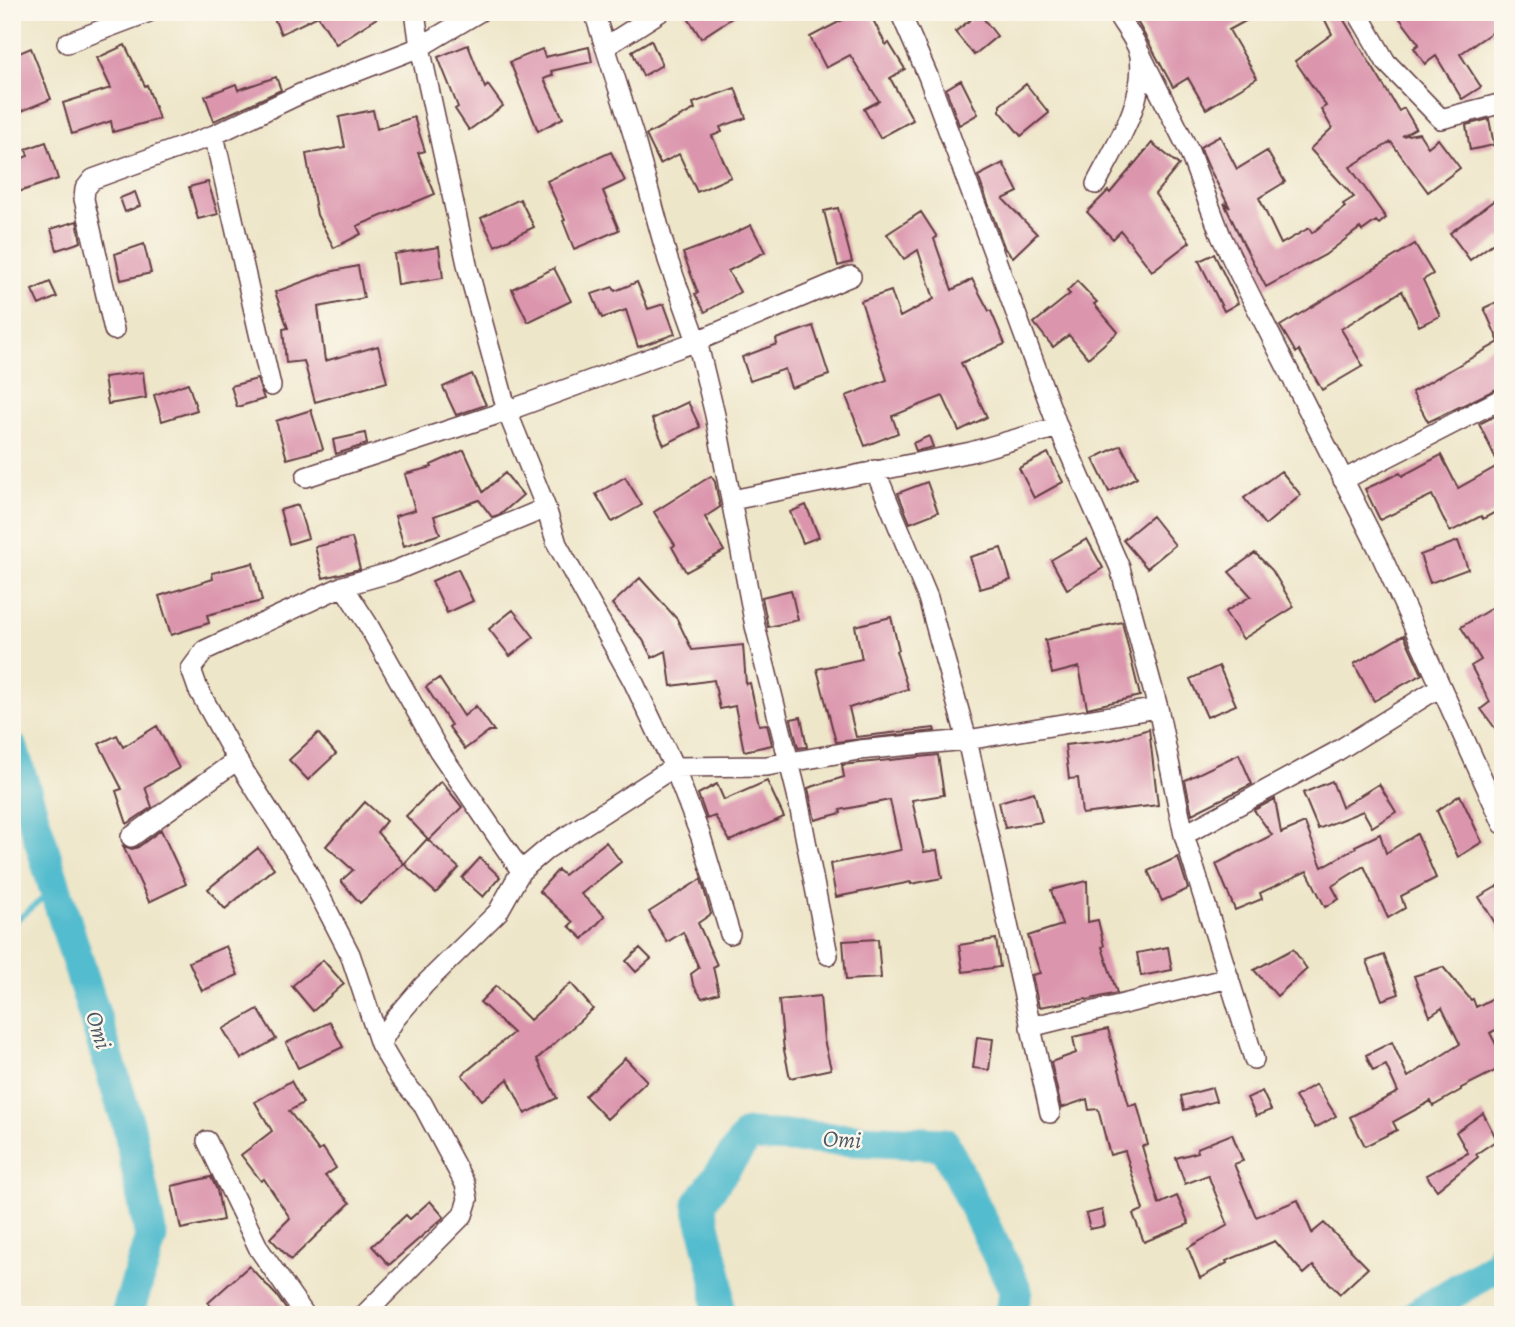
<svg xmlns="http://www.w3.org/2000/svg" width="1515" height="1327" viewBox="0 0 1515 1327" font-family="Alegreya,serif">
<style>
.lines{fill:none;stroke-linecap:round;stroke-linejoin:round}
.stream{stroke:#52bcce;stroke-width:5}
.river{stroke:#52bcce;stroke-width:33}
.building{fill:#db95ad}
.minor-casing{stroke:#633d43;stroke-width:22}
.minor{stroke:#fff;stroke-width:19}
.labels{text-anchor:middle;stroke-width:5;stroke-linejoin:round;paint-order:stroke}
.water-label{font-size:23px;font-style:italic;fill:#4d5664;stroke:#fbf7ec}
</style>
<rect width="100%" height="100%" fill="#fbf7ec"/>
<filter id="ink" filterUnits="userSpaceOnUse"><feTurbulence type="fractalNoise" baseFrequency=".0143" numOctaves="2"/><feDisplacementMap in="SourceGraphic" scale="14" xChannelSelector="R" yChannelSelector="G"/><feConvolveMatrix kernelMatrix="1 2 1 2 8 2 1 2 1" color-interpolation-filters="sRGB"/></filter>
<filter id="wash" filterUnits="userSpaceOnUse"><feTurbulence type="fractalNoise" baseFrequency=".00686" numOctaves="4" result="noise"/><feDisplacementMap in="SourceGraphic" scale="28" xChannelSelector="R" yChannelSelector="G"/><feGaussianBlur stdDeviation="1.57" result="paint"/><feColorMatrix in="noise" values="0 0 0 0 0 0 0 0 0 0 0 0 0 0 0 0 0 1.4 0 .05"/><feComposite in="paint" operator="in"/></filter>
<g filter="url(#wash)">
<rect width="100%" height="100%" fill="#eee6c9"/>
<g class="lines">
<path class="stream" d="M12 924 55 888"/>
<path class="river" d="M12 749 129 1127 151 1237 127 1315
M718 1315 717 1280 699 1204 748 1135 944 1144 1016 1291 1010 1315
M1417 1315 1499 1264 1503 1254"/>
</g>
<g id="blocks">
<path class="building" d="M271 12H386L336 44 318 16 281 34Z
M684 12H741L701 38Z
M858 12H869L886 45 889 43 905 69 890 78 913 120 880 138 864 109 879 101 850 55 826 68 810 37Z
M1132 12H1262L1229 30 1257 78 1206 109 1188 78 1173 87Z
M1321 12H1339L1399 111 1404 108 1416 128 1402 136 1419 133 1428 147 1438 139 1460 168 1428 192 1391 142 1350 167 1386 218 1379 224 1376 221 1362 231 1360 228 1325 255 1266 287 1243 243 1224 203 1230 208 1208 166 1200 147 1220 136 1237 169 1267 151 1285 182 1259 198 1281 244 1309 228 1312 233 1345 207 1343 204 1354 197 1310 149 1332 128 1321 109 1326 106 1295 61 1332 34Z
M1395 12H1499L1503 19V25L1460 54 1481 87 1462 99 1436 56 1425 64 1414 48 1419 44Z
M979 13 997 36 974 55 955 32Z
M651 40 662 65 643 76 632 51Z
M125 45 145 86 147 85 159 119 113 132 111 121 72 134 63 103 111 88 97 58Z
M468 45 485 88 488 85 503 106 469 130 455 109 458 107 438 57Z
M589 47 592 62 551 71 553 75 544 79 563 118 538 131 510 62 542 49 545 57Z
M31 48 51 99 17 113 12 102V56Z
M276 77 281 90 214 121 205 96 236 84 238 90Z
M961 80 978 114 959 125 946 89Z
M1026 84 1049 113 1021 136 1000 111V105Z
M735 88 746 118 720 127 722 132 712 136 731 177 697 192 679 154 660 164 646 135 695 109 693 103Z
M373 110 377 129 414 117 425 151 418 153 435 194 357 226 361 234 334 248 317 215 306 154 345 147 339 117Z
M1489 119 1494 145 1470 150 1466 125Z
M46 142 58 179 12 194V162L28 156 26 149Z
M1152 143 1179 165 1155 194 1190 242 1152 271 1121 231 1113 239 1087 212 1108 191 1110 193Z
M611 152 625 181 603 191 619 230 574 249 563 221 565 220 547 181Z
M1003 163 1018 192 1003 199 1037 234 1013 257 1005 249 978 176Z
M208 182 218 214 198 219 189 187Z
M135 192 140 206 125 212 120 198Z
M520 199 534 227 495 246 481 218Z
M1496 199 1503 209V236L1470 260 1450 233Z
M838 208 852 262 838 266 824 211Z
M921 212 937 237 934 239 952 290 972 279 989 311H991L1005 344 961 363 987 417 959 431 943 396 892 416 898 433 865 446 846 396 887 380 861 301 891 291 900 317 934 299 918 250 904 259 887 234Z
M77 221 81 242 57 250 51 229Z
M751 225 765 252 728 271 740 292 705 312 695 294 698 293 683 253 724 238Z
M144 244 151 273 121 280 115 254Z
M1415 244 1433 274 1423 280 1440 316 1419 326 1402 291 1341 329 1363 366 1322 390 1299 350 1296 353 1280 326Z
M439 247 443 278 398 285 394 254Z
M1214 254 1238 303 1224 311 1199 261Z
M358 266 364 298 318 307 325 361 378 346 387 382 315 402 304 361 286 363 283 329 288 328 275 292 329 272Z
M554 268 571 301 528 322 512 289Z
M1077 281 1097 302 1094 304 1118 332 1088 358 1069 335 1053 347 1034 323 1070 294 1067 291Z
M50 282 57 297 39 305 32 290Z
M637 282 648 309 664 304 675 334 638 347 626 310 602 318 592 294 613 287 615 291Z
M1503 299V386L1428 422 1412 392 1499 342 1484 308Z
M813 326 829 375 791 388 785 369 750 381 742 357 777 344 776 339Z
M143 372 146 398 108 404 104 377Z
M472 374 486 405 456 415 443 387Z
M257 379 264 399 237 407 231 386Z
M188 383 197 410 162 421 154 395Z
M688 402 700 427 664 445 652 419Z
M311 410 323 449 287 459 276 421Z
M1503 412V508L1483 519 1481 516 1450 532 1432 495 1380 520 1365 489 1400 473 1402 476 1441 455 1458 488 1499 465 1479 424Z
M365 433 367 444 336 454 333 440Z
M929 436 933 447 916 451 913 443Z
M1121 445 1137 477 1109 492 1093 459Z
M464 450 483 492 505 473 523 495 501 514 492 517 479 500 434 516 440 534 404 546 395 516 415 510 405 474 432 467 431 465Z
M1048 453 1063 482 1034 498 1019 468Z
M1281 471 1301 495 1265 525 1244 498Z
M711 476 715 482 720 507 705 517 724 551 686 572 672 547 675 545 654 512Z
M625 477 642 505 612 522 596 494Z
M927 482 938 512 910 523 898 493Z
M298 505 308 538 289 544 280 510Z
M806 505 819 537 803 543 790 512Z
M1152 516 1175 545 1147 568 1123 540Z
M352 538 360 569 323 578 315 547Z
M1087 539 1103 568 1067 589 1051 560Z
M1458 541 1468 569 1430 583 1420 555Z
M1001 548 1011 580 980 589 970 557Z
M1255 553 1272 570 1294 607 1243 639 1225 612 1251 596 1229 572Z
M253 563 262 601 207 615 209 623 171 635 159 596 213 579 212 573Z
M458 569 473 601 447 613 432 581Z
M640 578 677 619 692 650 743 645 746 684 750 683 759 725 767 724 772 745 744 751 735 706 720 709 714 680 671 686 666 651 652 658 643 640 612 604Z
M791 590 798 620 768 627 762 597Z
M1503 601V739L1481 709 1490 702 1471 666 1481 660 1461 627Z
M513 610 534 637 510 656 489 629Z
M891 617 899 650 896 651 908 689 849 708 856 737 934 728 935 731 836 742 817 669 862 659 855 626Z
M1122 622 1140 696 1087 708 1079 667 1052 674 1045 640Z
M1404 635 1422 674 1374 701 1354 664Z
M1219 666 1236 705 1207 717 1190 679Z
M439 678 464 716 476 706 494 731H489L465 749 449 727 451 725 426 687Z
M801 717 807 747 798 748 791 719Z
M157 726 179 768 145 787 152 807 127 824 116 791 122 789 99 744 117 735 123 747Z
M1149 729 1158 805 1082 814 1078 778 1069 779 1065 745 1112 740Z
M318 733 336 754 308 780 289 760Z
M1239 754 1252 784 1192 814 1185 780Z
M938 755 944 795 912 800 924 852 937 850 942 878 911 884V882L836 897 830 864 901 850 890 800 840 810 841 813 815 820 808 788 844 777 842 765Z
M441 781 462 807 429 840 406 816Z
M767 781 784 817 730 841 715 816 707 819 698 794 717 784 724 800Z
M1332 781 1342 807 1379 784 1396 812 1372 827 1363 811 1318 829 1303 793Z
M1034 792 1042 822 1005 828 999 802Z
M1460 795 1482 842 1458 857 1437 811Z
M1275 799 1281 833 1305 823 1322 867 1356 848 1355 846 1380 834 1386 853 1417 834 1436 878 1401 896 1405 908 1388 918 1364 866 1332 886 1339 899 1325 907 1307 871 1260 893 1262 899 1235 910 1216 864 1272 835 1254 810Z
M365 802 386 821 377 832 404 864 360 903 341 881 353 870 326 846Z
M161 830 186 884 149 902 123 846 132 849 138 847Z
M427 839 459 868 436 893 404 864Z
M606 842 621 862 581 894 605 916 583 939 569 926 573 922 539 891 558 870 564 875Z
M258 848 274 868 225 909 208 889Z
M1178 857 1188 889 1162 901 1148 871Z
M480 858 500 877 483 897 462 878Z
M701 879 711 914 698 923 717 965 713 967 719 993 702 998 693 984 691 974 699 968 683 932 667 942 649 912Z
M1087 881 1088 922 1098 920 1104 946 1102 947 1117 993 1087 1000 1086 999 1039 1007 1032 975 1040 973 1028 936 1062 925 1051 890Z
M1503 883V936L1479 897Z
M878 939 881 978 846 980 843 941Z
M996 939 1000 967 963 972 959 945Z
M226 946 238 975 202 991 189 962Z
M1168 947 1172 970 1141 976 1137 953Z
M640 948 651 959 636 972 626 961Z
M1293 949 1307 969 1277 996 1254 970Z
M1384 955 1399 994 1382 1000 1367 961Z
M323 960 344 984 313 1011 292 986Z
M1443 967 1471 1000 1473 999 1476 1007 1503 993V1026L1490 1033 1503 1058V1067L1461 1088V1090L1433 1106 1431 1101 1393 1122 1397 1130 1365 1146 1350 1117 1398 1092 1386 1065 1373 1071 1366 1055 1392 1042 1408 1077 1460 1044 1442 1008 1430 1016 1414 976Z
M571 983 593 1009 537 1059 557 1098 525 1114 508 1079 482 1100 462 1075 513 1033 480 1002 496 986 530 1020Z
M820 996 824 1040 831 1069 790 1078 784 1050 779 1000Z
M258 1009 276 1039 241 1059 223 1029Z
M330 1022 343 1047 298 1068 286 1043Z
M1108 1029 1129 1106 1137 1104 1148 1145 1142 1146 1159 1204 1177 1196 1189 1224 1144 1242 1133 1214 1143 1210 1125 1151 1110 1155 1098 1109 1089 1110 1087 1099 1061 1108 1051 1062 1076 1053 1073 1037Z
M977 1037 993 1039 989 1070 973 1068Z
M625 1058 647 1081 607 1119 585 1096Z
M291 1081 303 1103 289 1111 319 1151 323 1148 336 1168 325 1176 350 1203 291 1260 270 1238 290 1218 264 1179 261 1181 241 1155 272 1131 255 1102Z
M1316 1084 1336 1116 1315 1128 1295 1097Z
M1212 1088 1216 1101 1184 1110 1181 1096Z
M1262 1091 1271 1110 1256 1116 1247 1098Z
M1483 1113 1497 1140 1476 1154 1478 1157 1437 1190 1426 1175 1468 1153 1456 1132Z
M1232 1134 1243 1161 1234 1164 1256 1217 1298 1200 1312 1233 1324 1223 1368 1268 1340 1294 1313 1266 1304 1274 1275 1241 1226 1261 1227 1263 1200 1278 1188 1248 1228 1225 1208 1175 1185 1184 1176 1158 1198 1152 1197 1148Z
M211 1177 217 1190 223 1220 181 1229 172 1186Z
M430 1201 444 1217 389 1265 372 1246 406 1215 410 1219Z
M1102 1210 1105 1226 1090 1229 1086 1214Z
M249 1266 276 1295 290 1315H219L208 1303Z"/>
</g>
</g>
<g filter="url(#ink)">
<use href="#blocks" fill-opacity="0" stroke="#633d43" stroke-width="2"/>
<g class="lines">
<g class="minor-casing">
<path id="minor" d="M479 12 420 47 468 269 507 411 546 508 557 544 633 681 674 767 701 837 730 934
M594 12 634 137 668 260 697 341 715 415 755 626 797 794 828 955
M900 12 928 76 1058 427 1120 568 1158 708 1184 835 1254 1059
M1357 12 1386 62 1441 119 1503 103
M67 43 149 12
M605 47 660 12
M1140 53 1189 151 1221 236 1237 269 1378 548 1503 824
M214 135 271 386
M1096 184C1116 145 1146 100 1140 56 1138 42 1123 25 1116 12
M114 330 84 199 85 189 93 179 214 135 302 93 420 47 415 12
M306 477 507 411 697 341 851 276
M1343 480 1503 398
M732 500 971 452 1058 427
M343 586 367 623 439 751 521 871
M1184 835 1334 753 1440 687
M131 837 237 760
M1030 1027 1229 978
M380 1044 350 954 306 869 237 760 198 689 191 669 205 650 343 586 392 572 546 508
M1050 1113 967 740 1158 708
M207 1141 259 1249 305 1315
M364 1315 463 1215 468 1199 465 1184 422 1103 400 1078 380 1044 395 1019 424 985 498 912 521 871 547 849 674 767 767 766 859 750 967 740 928 598 875 470"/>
</g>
<use href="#minor" class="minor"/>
</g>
</g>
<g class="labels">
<g class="water-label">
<text transform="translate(99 1030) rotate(73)" y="8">Omi</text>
<text transform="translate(842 1139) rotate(3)" y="8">Omi</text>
</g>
</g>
<rect width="1515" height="1327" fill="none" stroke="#fbf7ec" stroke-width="42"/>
</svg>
